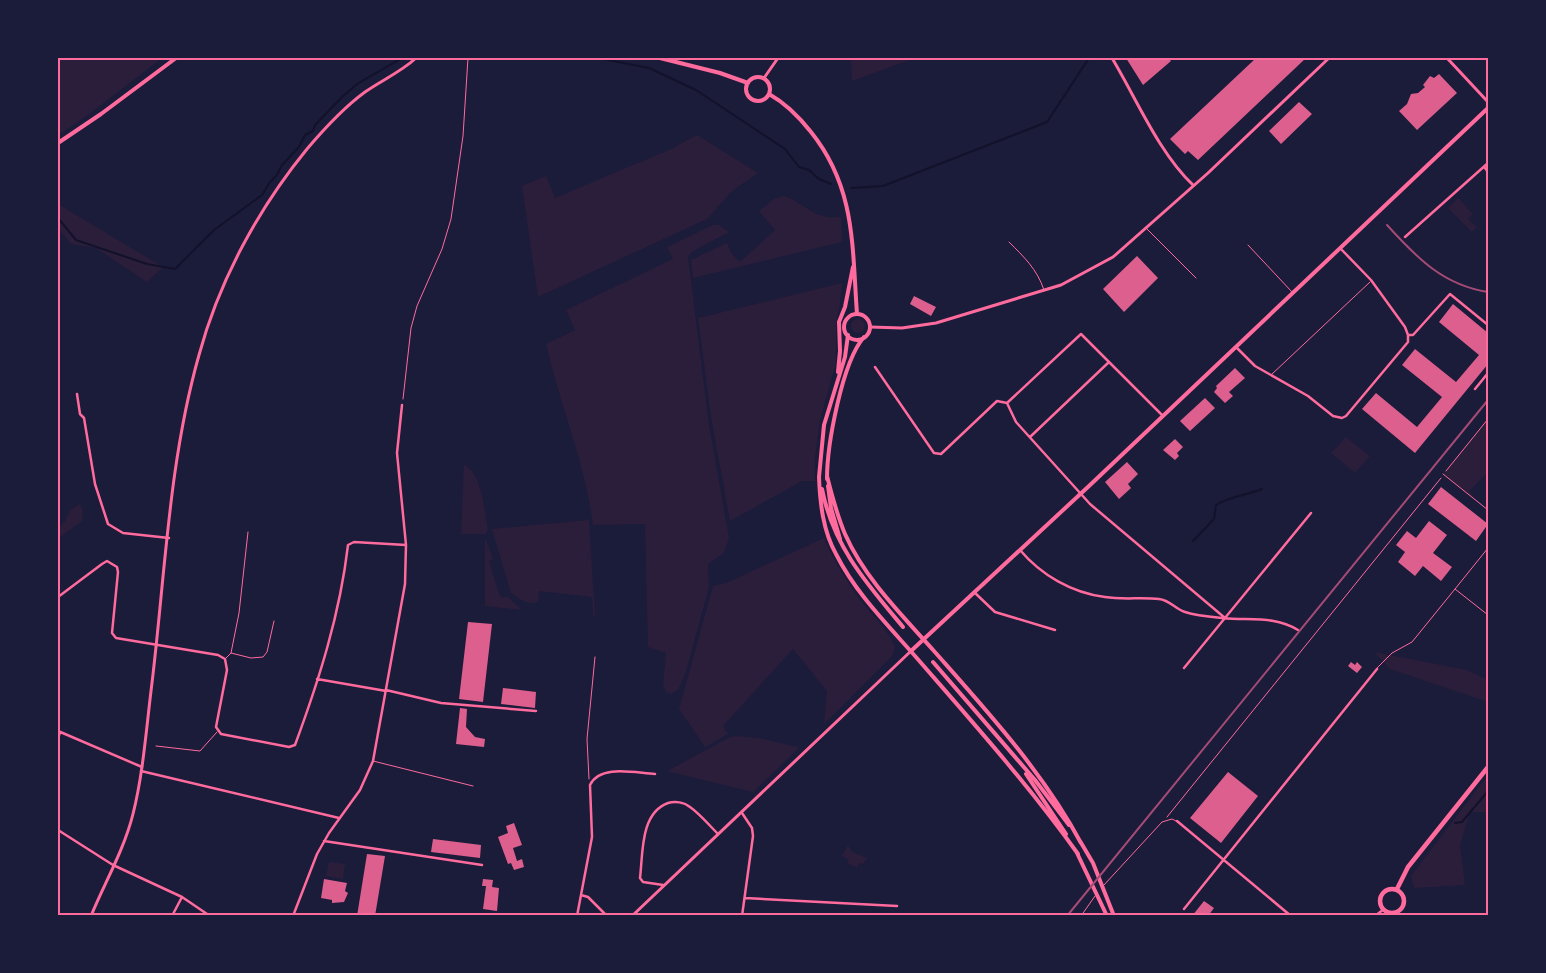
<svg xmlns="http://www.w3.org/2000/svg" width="1546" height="973" viewBox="0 0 1546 973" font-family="Barlow,sans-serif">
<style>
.green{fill:#2a1e3b}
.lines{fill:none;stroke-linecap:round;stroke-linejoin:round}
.stream{stroke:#12122b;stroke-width:2}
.building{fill:#dd5f8e}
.path{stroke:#ff6b9d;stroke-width:1}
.service{stroke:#ff6b9d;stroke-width:1}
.minor{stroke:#ff6b9d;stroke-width:2.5}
.tertiary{stroke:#ff6b9d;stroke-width:3}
.secondary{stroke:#ff6b9d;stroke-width:4}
.primary{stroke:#ff6b9d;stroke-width:4.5}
.rail{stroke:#a44b75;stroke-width:2}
.neatline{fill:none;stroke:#ff6b9d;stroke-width:2}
</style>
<rect width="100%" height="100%" fill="#1b1b3a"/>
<path class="green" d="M58 58H162L88 115 58 135Z
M851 58H915L852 81Z
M697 135 758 173 732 191 707 219 538 297 522 186 546 176 555 198 671 149Z
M784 196C807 204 813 220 841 217L842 242 693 278 691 260 727 243 732 254 740 262 775 230 759 211 774 199Z
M1458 198 1473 214 1468 219 1477 227 1472 232 1448 208Z
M58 204 163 267 147 282 96 248 71 244 58 228Z
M713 225H719L729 232 693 251 688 257 709 425 729 538 724 553 708 564 709 587 685 675 678 690 671 694 666 692 663 685 666 653 648 647 645 524 593 525C585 462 560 405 546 344L575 330 566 310 673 259 667 247Z
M842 283 840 304 836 323V363L820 420 815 458V481H802L730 521 711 417 698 318Z
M851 326a7 7 0 1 1 14 0a7 7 0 1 1-14 0Z
M1488 419V472L1469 491 1480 503 1443 474Z
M1346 437 1370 456 1355 473 1331 453Z
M464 464C483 476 484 510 488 530L486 534H461Z
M80 504 83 510 82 521 59 538 58 528 65 521 70 510Z
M589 520 595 616H593L592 597 539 591 538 602C528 605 519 599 511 593L492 529Z
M485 538 493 559 489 561 499 594 502 598 507 596 522 610 485 606Z
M824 538C833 561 847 581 861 601 873 617 888 629 895 647L893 655 824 724 827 691 793 649 723 726 728 734 705 747 679 709 713 586 726 583Z
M1374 652 1467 670 1488 680V702L1390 669Z
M736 736 759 738 798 747V749L753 792 670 772 669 770 730 737Z
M1488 775V812H1470L1460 845 1465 885 1414 888 1411 876Z
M848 845 852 852 867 858 863 864 859 863 857 868 847 863 849 860 842 856Z
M329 862 345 864 343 879 326 876Z"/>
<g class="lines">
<path class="stream" d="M598 58 649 68 696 90 785 149 799 167 809 170 819 179 831 184
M851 188 883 186 1047 122 1089 58
M58 218 76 240 147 264 175 269 214 230 262 195 270 182 277 175 282 165 299 147 305 135 313 131 315 125 342 97 357 84 402 58
M1193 541 1214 519 1216 505C1228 497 1247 495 1262 489
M1455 823 1462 822 1488 791"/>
</g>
<path class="building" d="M1126 58H1168L1171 61 1143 85Z
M1256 58H1306L1198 160 1188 151 1185 154 1170 139Z
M1439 74 1457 93 1417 130 1399 111 1407 104 1411 94 1418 93 1425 87 1423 85 1430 76 1434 78Z
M1299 102 1312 114 1281 144 1269 131Z
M1137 256 1158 278 1124 312 1103 289Z
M914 296 936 307 931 316 910 304Z
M1453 304 1488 333V364L1415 453 1362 409 1376 393 1417 427 1442 397 1402 365 1415 349 1456 382 1479 355 1439 322Z
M1235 368 1245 378 1229 392 1233 396 1225 403 1214 392 1217 388 1216 386Z
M1205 398 1215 408 1190 431 1180 421Z
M1175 439 1183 447 1177 453 1179 456 1175 460 1163 450Z
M1127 462 1138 474 1128 484 1131 488 1119 499 1105 482Z
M1441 487 1488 524 1476 541 1428 504Z
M1429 521 1447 535 1433 553 1452 567 1441 581 1423 566 1415 576 1398 562 1405 552 1396 545 1407 531 1416 538Z
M468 622 492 624 483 702 459 699Z
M1351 662 1355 665 1357 662 1362 667 1357 673 1348 666Z
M503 688 536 692 535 708 501 704Z
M460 708 467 709 466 727 475 737 485 739 484 747 456 744Z
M1228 772 1258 796 1221 843 1190 818Z
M514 823 522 845 513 848 517 861 522 859 524 867 514 870 511 863 508 864 498 837 508 833 506 826Z
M433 839 481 845 480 858 431 852Z
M367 854 385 856 375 916H357Z
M324 879 347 883 345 891 348 893 344 902 332 903V900L321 898Z
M483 879 493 880 492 887 499 888 497 911 483 909 486 886H482Z
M1204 901 1214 908 1208 916H1192Z"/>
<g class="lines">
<path class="path" d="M403 399 411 328 417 306 442 249 451 219 463 136 468 58
M1446 471 1488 419
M589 779 587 739 595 657
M1167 817 1441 478"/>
<path class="service" d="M1146 228 1196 278
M1009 242C1024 257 1037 269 1044 290
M1248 245 1292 292
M1271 375 1370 282
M1443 474 1488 510
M1488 548 1455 589 1488 615
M231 653 239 613 248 532
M225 659 231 653 251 658 263 657 267 652 274 621
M1377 668 1392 653 1412 642 1455 589
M156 746 200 751 217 732
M373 761 473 786
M1104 885 1162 822 1172 819 1176 821
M1081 916 1095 896"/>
<path class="minor" d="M1485 168 1488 172
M1405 237 1488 163
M1340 248 1371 280 1405 327 1408 335H1413L1450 294 1488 325
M1236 347 1255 366 1308 396 1333 416 1342 418 1346 416 1408 342V335
M875 367 934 453 941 454 997 401 1007 403
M1475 389 1488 373
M77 394 80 414 84 418 95 484 108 524 123 533 169 538
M1007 403 1016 422 1090 504 1225 618
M1007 403 1081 334 1162 415
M1030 437 1109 362
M1020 550C1041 575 1072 593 1105 597 1123 600 1141 597 1159 599 1170 600 1175 609 1185 612 1197 616 1212 617 1223 618 1248 621 1274 615 1298 630
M974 592 995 612 1055 630
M58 597 102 564 107 561 117 567 118 572 112 633 116 638 218 655 225 659 227 670 216 727 221 734 289 747 295 745C319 680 340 614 348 545L354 542 406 545
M1184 668 1311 513
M317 679 386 691
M386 690 441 703 536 711
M58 731 142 767
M58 739 60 732
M141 771 339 818
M742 813 752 828 753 836 742 916
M1177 821 1291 916
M58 830 113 865 182 897 210 916
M324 841 482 865
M663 885 643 882 640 878C643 854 640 813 668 803 675 801 684 802 690 807 700 814 709 825 718 834
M581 895 588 897 607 916
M745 898 897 906
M1184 909 1377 669
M172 916 182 897
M293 916 317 854 329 833 360 790 373 761 405 584 406 545 397 453 402 405
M577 916 592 837 590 785C600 764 635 773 655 774
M1375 916 1384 909"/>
<path class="tertiary" d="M1112 58C1136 98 1159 153 1193 185
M1447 58 1488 102
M764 78 778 58
M870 327 902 328 936 323 1061 285 1113 257 1208 173 1329 58
M91 916C105 882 124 850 133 814 143 774 146 732 151 691 165 580 168 464 199 355 219 281 258 209 307 149 324 129 343 108 365 92 382 80 401 72 416 58
M632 916 911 651"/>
<path class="secondary" d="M660 58 720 73 748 83
M746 89a12 12 0 1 1 24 0a12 12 0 1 1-24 0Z
M769 94C785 103 800 118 811 132 856 188 852 247 857 314
M58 143 101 114 176 58
M844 327a13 13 0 1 1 26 0a13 13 0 1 1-26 0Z
M838 372 840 351 839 322 845 307 853 267
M827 476C832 496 837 515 845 534 865 579 902 615 934 651 987 711 1043 772 1081 843
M819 477C820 503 823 531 836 554 857 596 892 629 922 664 976 726 1030 787 1078 854
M819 477 824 425 845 357 848 335
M827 479C827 445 842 362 864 337
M828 486 831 508 840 539
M822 489C833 546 867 584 903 627
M911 651 1089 486 1488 108
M933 662 1035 780 1069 825
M1026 774 1066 834
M1080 841 1093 863 1114 916
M1077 853 1107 916"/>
<path class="primary" d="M1397 889 1408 867 1488 767
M1380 901a12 12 0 1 1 24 0a12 12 0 1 1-24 0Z"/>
<path class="rail" d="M1387 225C1417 258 1443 285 1488 292
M1067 916 1488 400"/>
</g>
<rect width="1546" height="973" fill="none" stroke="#1b1b3a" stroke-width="118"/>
<rect x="59" y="59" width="1428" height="855" class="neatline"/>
</svg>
